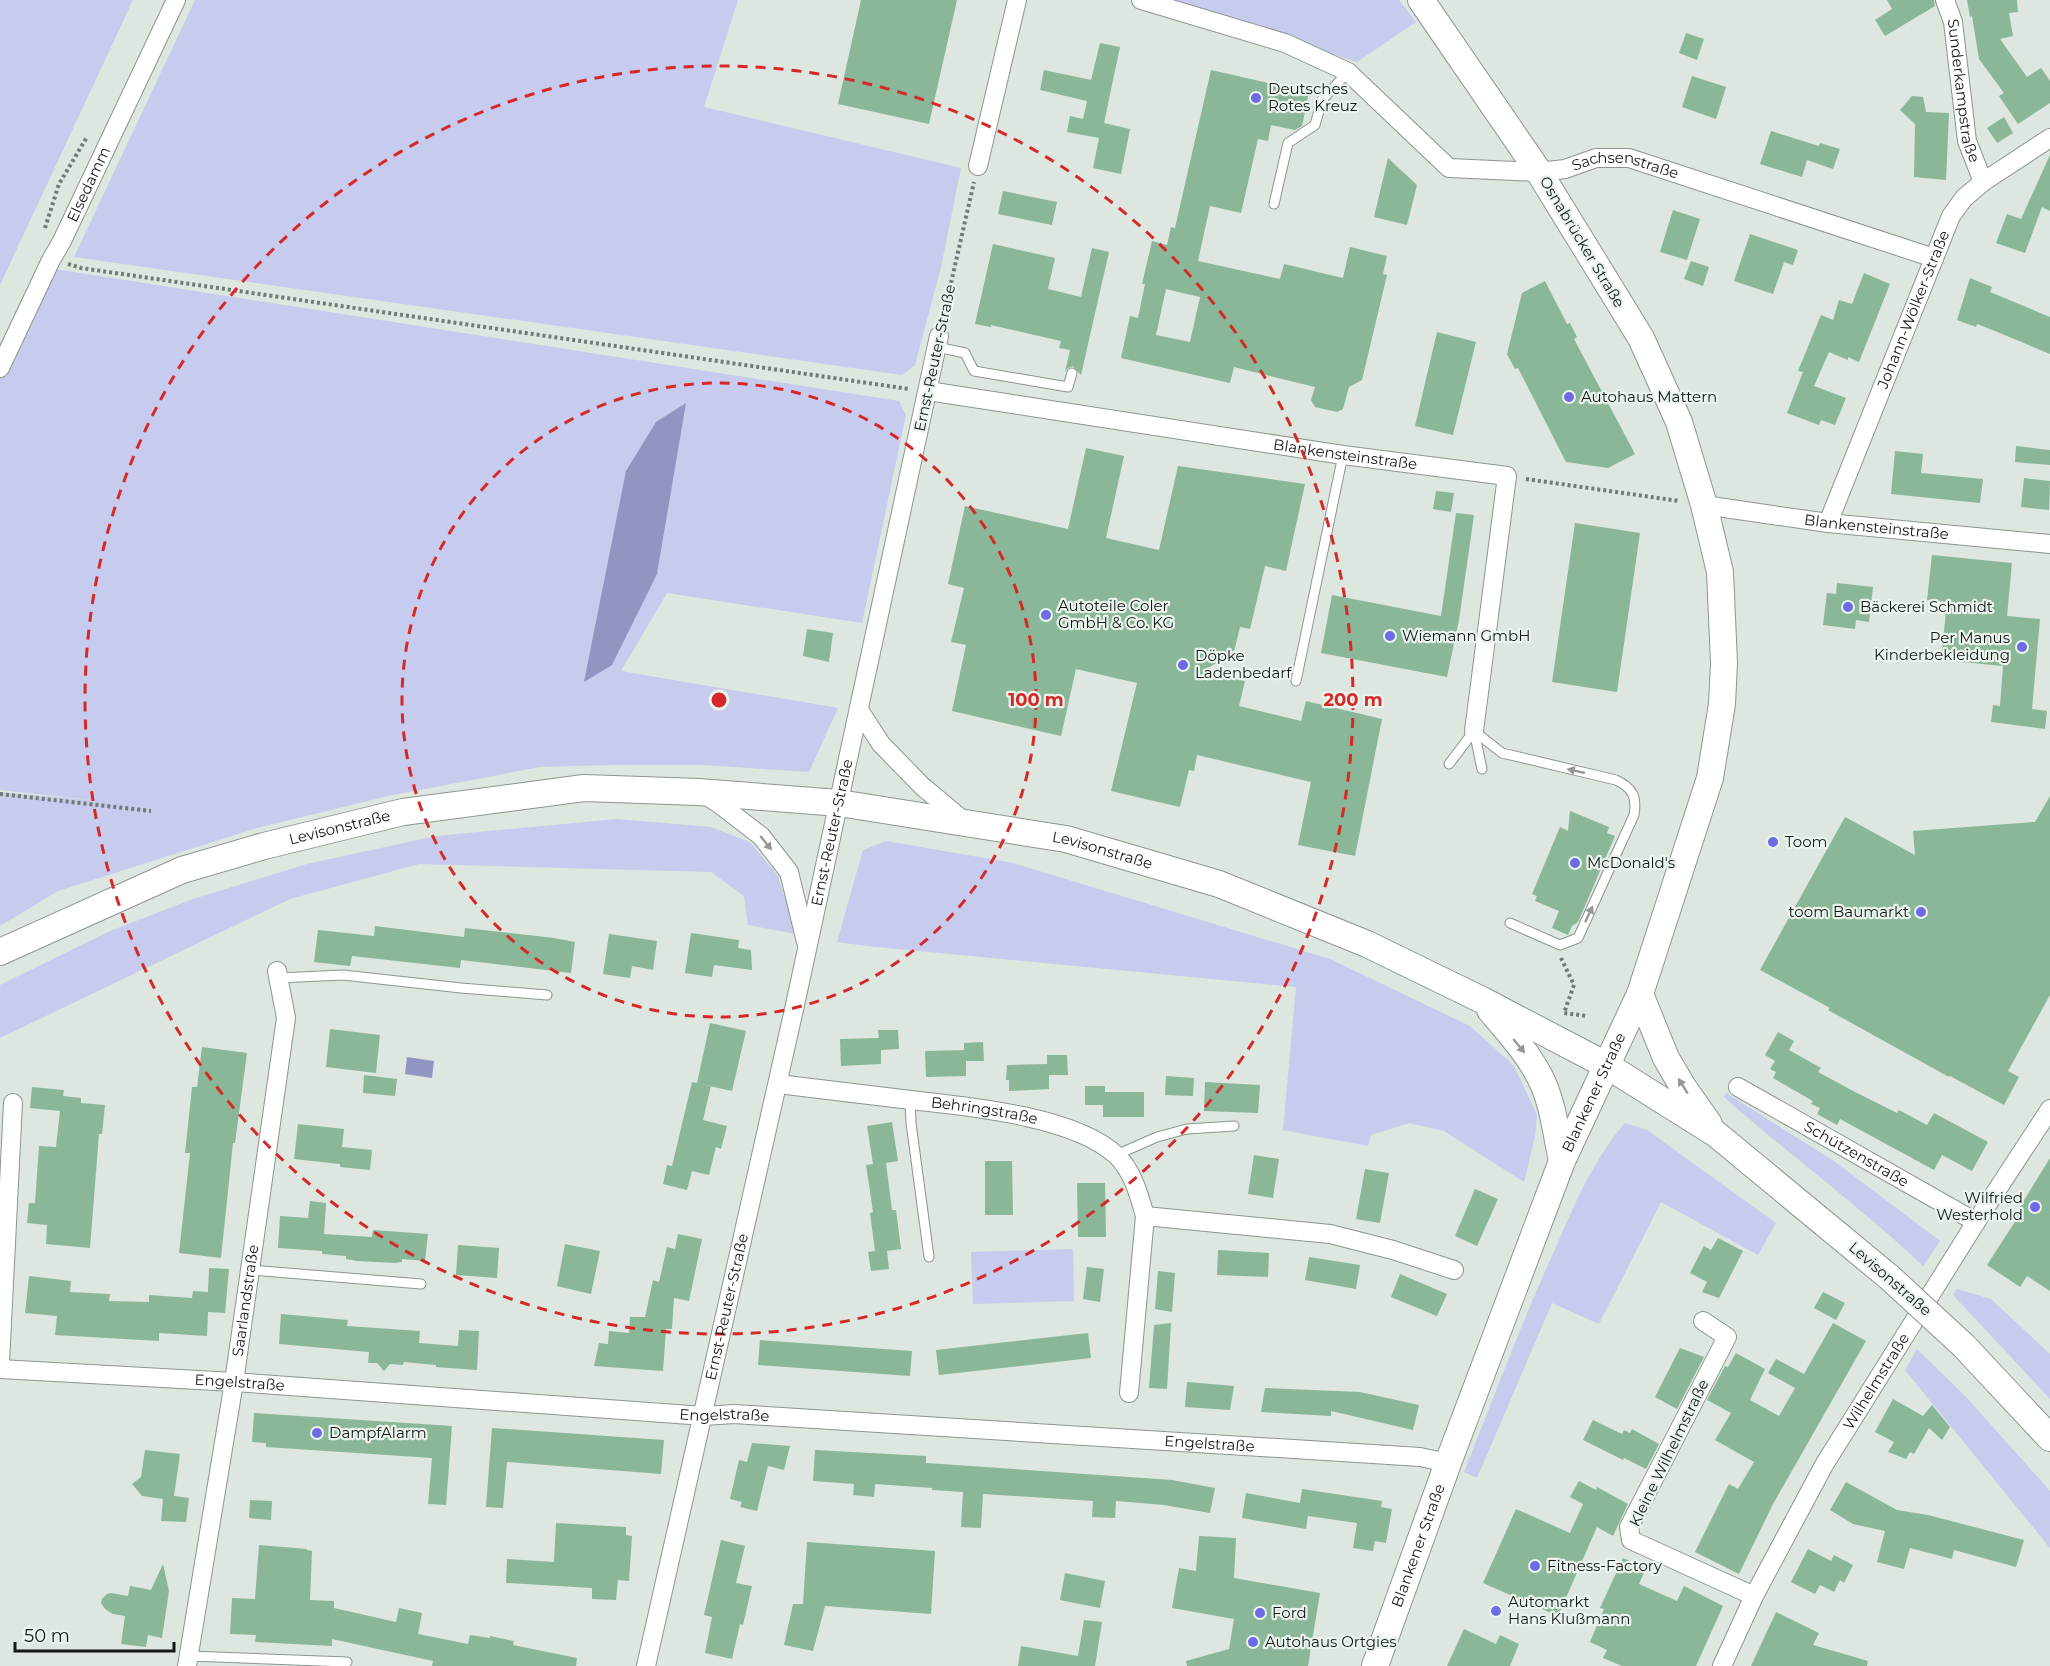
<svg xmlns="http://www.w3.org/2000/svg" width="2050" height="1666" viewBox="0 0 2050 1666" font-family="Montserrat,sans-serif">
<style>
.green{fill:#c7cbed;fill-rule:evenodd}
.water{fill:#9195c1}
.building{fill:#8ab798;fill-rule:evenodd}
.lines{fill:none;stroke-linecap:round;stroke-linejoin:round}
.lane-casing{stroke:#8c958e;stroke-width:11}
.street-casing{stroke:#8c958e;stroke-width:20}
.secondary-casing{stroke:#8c958e;stroke-width:28}
.path{stroke:#737974;stroke-width:4;stroke-dasharray:3 3;stroke-linecap:butt}
.lane{stroke:#fff;stroke-width:9}
.street{stroke:#fff;stroke-width:18}
.secondary{stroke:#fff;stroke-width:26}
.secondary-bridge-casing{stroke:#8c958e;stroke-width:28;stroke-linecap:butt}
.secondary-bridge{stroke:#fff;stroke-width:26}
.oneway{fill:#969896}
.ring{fill:none;stroke:#d62828;stroke-width:3;stroke-dasharray:10 8}
.poi-dot{fill:#6c6ae4;stroke:#eaf4ed;stroke-width:2}
.labels{text-anchor:middle;stroke-width:4.5;stroke-linejoin:round;paint-order:stroke}
.poi-label{font-size:15px;fill:#151916;stroke:#eaf4ed;text-anchor:start}
.street-label{font-size:15px;fill:#151916;stroke:#eaf4ed}
.centre{fill:#d62828;stroke:#eaf4ed;stroke-width:3}
.ring-label{font-size:18px;text-anchor:middle;font-weight:bold;fill:#d62828;stroke:#eaf4ed;stroke-width:4.5;stroke-linejoin:round;paint-order:stroke}
</style>
<rect width="100%" height="100%" fill="#dde6df"/>
<path class="green" d="M0 0H133L0 285Z
M195 0H738L704 107 961 168 941 267 915 365 902 375 74 257Z
M1162 0H1399L1416 22 1357 62Z
M54 269 899 401 906 415 862 623 667 593 621 671 838 708 809 772 703 765H612L540 767 388 796 257 828 58 891 0 926V792L102 801 0 790V378ZM685 403 657 574 585 682 609 566Z
M617 819 711 827 750 842 778 876 796 934 748 925 744 896 711 872 419 864 290 899 0 1038V985L110 931 193 899 307 864 436 836Z
M886 841 1013 863 1330 959 1470 1026 1514 1066 1537 1115 1535 1137 1524 1182 1444 1131 1409 1123 1371 1135 1368 1146 1283 1130 1296 987 867 946 837 942 863 850Z
M1726 1093 1834 1161 1940 1241 1923 1266C1860 1206 1789 1155 1724 1097Z
M1625 1123 1647 1130 1776 1223 1758 1255 1661 1202 1599 1324 1552 1303 1477 1478 1464 1472C1494 1397 1522 1321 1556 1247 1575 1203 1594 1159 1625 1123Z
M1073 1249 1074 1301 973 1304 971 1252Z
M1957 1289 1991 1299 2050 1354V1399L1953 1295Z
M1917 1349 1967 1398 2050 1491V1548L1905 1370Z"/>
<path class="water" d="M686 403 657 574 612 665 584 682 626 471 656 422Z
M407 1057 434 1061 432 1078 405 1074Z"/>
<path class="building" d="M861 0H957L929 124 838 104Z
M1887 0H1934L1935 6 1885 36 1875 20 1892 9Z
M1967 0H2017L2018 12 2009 13 2013 36 2000 39 2027 77 2041 68 2050 81V103L2018 124 1999 96 2004 93 1979 59 1972 16 1970 17Z
M1686 33 1704 39 1697 60 1679 53Z
M1100 43 1120 47 1104 123 1130 129 1121 174 1093 168 1099 138 1067 132 1070 116 1083 119 1087 101 1040 90 1044 70 1091 80Z
M1211 70 1309 92 1302 126 1295 130 1271 125 1268 141 1258 139 1241 213 1210 206 1198 261 1280 279 1284 264 1343 278 1350 247 1387 256 1383 274 1387 275 1362 380 1349 387 1343 409 1337 412 1315 407 1311 400 1315 387 1234 367 1230 383 1121 358 1130 316 1138 318 1145 284H1142L1152 241 1167 245 1171 227 1175 228ZM1166 289 1200 297 1190 342 1156 335Z
M1692 76 1726 87 1716 119 1682 107Z
M1912 96 1923 97 1926 112 1949 113 1946 180 1914 177 1915 124 1900 110Z
M2004 117 2013 133 1997 143 1987 128Z
M1771 131 1819 146 1820 143 1840 149 1833 169 1807 160 1802 177 1760 164Z
M2050 155V211L2042 207 2025 253 1996 243 2007 214 2021 219Z
M1388 158 1417 185 1407 225 1374 217Z
M1003 191 1057 202 1052 225 998 214Z
M1673 210 1700 219 1687 260 1660 252Z
M1750 234 1798 250 1793 265 1784 262 1773 294 1734 281Z
M993 244 1055 258 1048 289 1081 297 1092 248 1109 252 1081 375 1073 366 1068 368 1065 372 1070 350 1059 348 1061 341 991 325V327L975 324Z
M1691 261 1709 267 1703 286 1684 279Z
M1864 273 1890 284 1859 362 1848 357V360L1829 352 1814 386 1846 398 1835 425 1821 420 1819 425 1787 413 1803 372 1798 371 1821 315 1833 320 1839 300 1852 304Z
M1970 278 1992 287 1990 292 2050 317V354L1995 331 1977 324 1976 327 1957 320Z
M1545 281 1567 324 1570 323 1577 337 1574 339 1635 454 1608 468 1566 462 1518 368 1515 369 1507 354 1522 293Z
M1437 332 1476 342 1453 435 1415 426Z
M2016 446 2050 450V465L2015 462Z
M1086 448 1124 456 1106 538 1159 550 1178 466 1305 484 1286 571 1265 566 1250 629 1240 627 1234 652 1203 671 1245 681 1239 706 1301 721 1306 701 1382 719 1355 856 1298 845 1311 782 1197 755 1194 771 1189 770 1180 807 1111 791 1137 683 1076 669 1061 736 952 711 966 645 951 642 964 588 948 584 965 506 1068 529Z
M1895 451 1923 454 1921 473 1983 479 1980 503 1891 494Z
M2024 478 2050 481 2049 510 2021 507Z
M1436 491 1454 493 1451 512 1433 509Z
M1456 513 1474 515 1459 620 1447 677 1321 653 1332 595 1441 616Z
M1575 523 1640 533 1617 692 1552 682Z
M1932 555 2012 563 2007 616 2040 619 2032 709 2047 711 2045 729 1991 722 1993 705 2000 706 2003 666 1941 660 1947 602 1927 600Z
M1837 583 1873 587 1869 622 1856 620 1855 629 1823 625 1827 593 1836 594Z
M807 629 833 633 829 662 803 656Z
M2050 796V995L2008 1071 2019 1077 2004 1105 1950 1076 1949 1077 1828 1010 1830 1008 1760 970 1845 817 1915 855 1913 831 2035 822Z
M1570 811 1609 827 1607 833 1615 836 1578 922 1572 926 1568 935 1552 928 1559 911 1535 901 1537 896 1532 894 1560 827 1568 831Z
M375 926 464 937 465 928 554 938 575 942 571 973 461 960 460 968 352 956 350 966 314 962 318 930 374 936Z
M691 933 739 940 738 948 751 950 752 970 714 965 712 977 685 973Z
M609 934 657 941 653 970 632 966 630 978 603 974Z
M710 1023 746 1031 732 1091 700 1084 711 1086 703 1120 727 1126 721 1149 716 1147 709 1175 692 1171 687 1190 663 1184 667 1165 672 1166 692 1082 697 1083Z
M330 1029 380 1035 376 1073 326 1067Z
M878 1030H898L899 1049 881 1050V1064L841 1066 840 1039 879 1038Z
M1778 1032 1794 1041 1789 1050 1821 1068 1818 1072 1855 1092 1897 1113 1899 1110 1927 1125 1934 1113 1988 1142 1972 1171 1942 1155 1934 1170 1840 1119 1837 1125 1817 1114 1820 1108 1811 1104 1813 1101 1773 1078 1776 1072 1770 1069 1775 1061 1765 1055Z
M983 1042 984 1061H966V1076L926 1077 925 1051 964 1050V1043Z
M202 1047 247 1053 235 1143H233L221 1258 179 1253 190 1153H185L192 1087H197Z
M1047 1055H1067L1068 1075H1049V1089L1009 1091V1080H1006L1007 1065 1047 1064Z
M364 1075 397 1079 395 1096 363 1093Z
M1166 1076 1194 1078 1193 1096 1165 1095Z
M1205 1082 1260 1085 1258 1113 1204 1111Z
M1085 1086H1105V1092H1144V1117H1103V1105H1085Z
M32 1087 64 1090 63 1096 81 1098V1103L105 1105 102 1134H99L90 1248 46 1244 47 1225 27 1223 29 1203H35L39 1146 56 1147 60 1111 30 1108Z
M892 1122 898 1161 886 1163 892 1210H896L901 1249 887 1251 889 1269 871 1271 868 1252 875 1251 870 1213 873 1212 866 1165 873 1164 867 1126Z
M298 1124 344 1129 342 1147 372 1150 370 1170 340 1167V1164L294 1159Z
M1254 1155 1279 1159 1273 1198 1248 1194Z
M2050 1158V1291L2027 1276 2020 1287 1987 1265 2018 1217 2015 1215Z
M985 1161H1012L1013 1215H985Z
M1365 1169 1389 1173 1380 1223 1356 1219Z
M1077 1183H1105L1106 1237H1078Z
M1475 1189 1498 1199 1477 1246 1455 1236Z
M310 1201 326 1203 324 1234 372 1237 373 1230 428 1234 425 1261 402 1259V1262L395 1263 357 1261 346 1259V1256L322 1254V1251L278 1248 280 1216 308 1218Z
M678 1234 702 1239 689 1301 674 1298 672 1329H666L663 1371 594 1366 599 1343 608 1344 609 1331 629 1333 630 1317H645L653 1280 659 1282 667 1247 675 1249Z
M1718 1238 1743 1251 1719 1298 1702 1292 1707 1282 1690 1273 1704 1246 1711 1250Z
M565 1244 600 1251 591 1294 557 1286Z
M458 1245 499 1248 497 1278 456 1275Z
M1218 1250 1269 1253 1268 1277 1217 1275Z
M1309 1257 1360 1265 1356 1289 1305 1280Z
M1087 1267 1104 1269 1100 1302 1083 1299Z
M209 1268 229 1269 225 1313 208 1312 207 1336 159 1333V1341L55 1335 57 1316 25 1313 29 1276 71 1281 70 1292 110 1294 109 1301 149 1302V1295L192 1298 193 1291 208 1292Z
M1158 1271 1175 1273 1172 1312 1155 1309Z
M1400 1274 1447 1294 1437 1316 1391 1297Z
M1823 1292 1845 1303 1836 1320 1814 1308Z
M281 1314 348 1320 347 1326 420 1331 419 1343 458 1346 459 1330 479 1331 477 1370 436 1367V1365L404 1362 403 1365 390 1364 384 1371 377 1363H368L369 1352 279 1344Z
M1171 1323 1167 1389 1149 1388 1154 1325Z
M1833 1323 1866 1341 1773 1504 1739 1574 1695 1552 1729 1484 1738 1489 1754 1462 1715 1440 1731 1413 1707 1400 1725 1366 1728 1367 1736 1353 1765 1369 1750 1400 1779 1416 1795 1388 1768 1373 1776 1359 1804 1374Z
M1088 1333 1091 1358 939 1375 936 1350Z
M760 1340 912 1351 910 1376 758 1365Z
M1680 1348 1704 1357 1677 1409 1655 1397Z
M1187 1382 1234 1386 1230 1410 1185 1407Z
M1265 1388 1360 1392 1419 1405 1413 1430 1331 1411V1416L1261 1412Z
M1893 1399 1923 1416 1932 1405 1950 1427 1942 1440 1929 1428 1914 1454 1910 1452 1906 1459 1888 1452 1894 1442 1875 1432Z
M254 1413 452 1426 446 1505 428 1504 432 1458 266 1447V1443L252 1442Z
M1593 1420 1622 1434 1624 1430 1630 1433 1632 1429 1659 1444 1646 1469 1624 1458 1623 1460 1583 1440Z
M492 1428 664 1440 661 1474 507 1462 503 1508 486 1507Z
M752 1443 790 1446 784 1470 768 1466 757 1511 740 1507 742 1502 730 1499 739 1460 747 1462Z
M145 1450 180 1454 174 1496 189 1498 186 1522 161 1521 163 1499 142 1496 132 1484 141 1477Z
M815 1450 926 1456V1463L1172 1480 1215 1488 1210 1513 1164 1505 1116 1501 1115 1518 1092 1517 1093 1501 983 1494 981 1528 961 1527 963 1492 932 1490V1488L875 1484 874 1497 853 1495 854 1484 813 1481Z
M1579 1481 1596 1490 1597 1487 1628 1504 1613 1536 1597 1527 1558 1616 1483 1583 1516 1509 1570 1533 1583 1504 1570 1497Z
M1846 1482 1897 1510 1928 1515 2024 1540 2016 1567 1954 1550 1952 1559 1910 1548 1904 1569 1877 1562 1885 1531 1853 1524 1830 1510Z
M1302 1489 1382 1501 1381 1507 1392 1509 1386 1543 1375 1541 1373 1551 1353 1548 1357 1523 1308 1516 1306 1529 1242 1518 1246 1493 1300 1503Z
M250 1500 272 1501 271 1520 249 1518Z
M556 1523 626 1527V1535L632 1536 629 1581 618 1580 616 1600 592 1599V1588L506 1583 507 1559 554 1562Z
M1199 1536 1236 1538 1234 1578 1320 1593 1308 1666H1187L1186 1661 1229 1649 1234 1619 1172 1608 1179 1568 1196 1571Z
M721 1540 745 1546 736 1583 752 1586 743 1625 740 1624 732 1659 705 1653 712 1617 704 1615Z
M807 1542 935 1551 931 1614 825 1606 813 1651 784 1645 793 1604H803Z
M259 1545 307 1549V1550L312 1551 310 1600 334 1601V1608L396 1622 399 1608 422 1613 418 1634 468 1644 470 1635 490 1638V1636L514 1641 513 1645 577 1658 576 1666H432L433 1661 332 1639V1646L255 1642 256 1635 230 1634 232 1598 255 1599Z
M1808 1549 1831 1561 1834 1555 1853 1565 1844 1583 1840 1580 1834 1592 1820 1585 1815 1594 1791 1582Z
M1623 1558 1646 1568 1639 1584 1677 1601 1684 1586 1723 1606 1696 1666H1622L1603 1658 1607 1650 1590 1642 1604 1609 1600 1608Z
M163 1564 169 1591 162 1638 148 1635 146 1647 121 1644 125 1616 113 1614 105 1609 101 1603 102 1599 107 1594 111 1593 128 1596 130 1586 151 1590Z
M1065 1573 1105 1581 1100 1608 1060 1600Z
M1776 1612 1819 1633 1813 1645 1868 1661 1867 1666H1751Z
M1084 1620 1102 1622 1095 1666H1018L1021 1646 1078 1656Z
M1464 1629 1496 1644 1500 1635 1519 1644 1510 1666H1447Z"/>
<g class="lines">
<g class="lane-casing">
<path id="lane" d="M1274 204 1288 143 1315 125 1322 100 1348 72
M937 347 965 353 974 371 1068 387 1072 373
M1296 681 1343 455
M1474 731 1502 753 1616 780C1633 788 1637 797 1634 815L1578 938 1560 945 1510 923
M1474 731 1482 769
M1449 764 1474 731
M278 978 343 975 461 988 547 995
M910 1100 911 1123 929 1257
M1116 1155 1157 1137 1187 1129 1234 1126
M251 1270 421 1284
M189 1656 347 1662"/>
</g>
<g class="street-casing">
<g id="street">
<path id="s1" d="M1141 0 1285 43 1348 72 1449 168 1539 172 1565 169 1596 158H1629L1934 258"/>
<path id="s2" d="M1945 0 1953 22 1967 141 1983 182"/>
<path d="M978 166 1017 0"/>
<path id="s3" d="M0 368 51 260 62 241 176 0"/>
<path id="s4" d="M928 391 1343 455 1507 476 1474 731"/>
<path id="s5" d="M1704 505 1828 523 2050 544"/>
<path id="s6" d="M1828 523 1951 216 1964 198 1983 182 2050 138"/>
<path d="M859 710 881 744 922 786 965 822"/>
<path d="M704 794 722 806 761 836 789 872 806 942"/>
<path id="s7" d="M778 1084C825 1090 872 1095 919 1101 973 1107 1075 1117 1116 1155 1133 1171 1139 1195 1145 1216L1129 1393"/>
<path id="s8" d="M1738 1087 1976 1222"/>
<path d="M1145 1216 1330 1234 1393 1250 1454 1270"/>
<path d="M1703 1321 1727 1337 1629 1527 1631 1540 1754 1596"/>
<path d="M0 1363 13 1103"/>
<path id="s9" d="M0 1369 234 1382 704 1416 734 1414 1420 1457 1448 1463"/>
<path id="s10" d="M187 1666 234 1382 286 1018 277 971"/>
<path id="s11" d="M646 1666 795 1005 939 336"/>
<path id="s12" d="M1722 1666 1754 1596 1824 1465 1976 1222 2050 1109"/>
</g>
</g>
<g class="secondary-casing">
<g id="secondary">
<path id="s13" d="M0 952 182 870 264 846 403 812 584 788 699 792 839 803 1066 839 1219 884 1367 944 1482 1000 1606 1065 1716 1134 1889 1277"/>
<path d="M1640 994 1666 1058 1683 1087 1709 1124"/>
<path d="M1490 1010C1508 1031 1527 1052 1540 1077 1553 1102 1556 1134 1562 1161"/>
<path d="M1964 1346 2050 1438"/>
<path id="s14" d="M1375 1666 1448 1463 1562 1161 1640 994 1710 778 1722 704 1724 663 1720 572 1704 505 1679 422 1641 338 1539 172 1421 0"/>
</g>
</g>
<path class="path" d="M45 228 59 184 87 137
M68 264 81 268 909 389
M943 318 974 182
M1526 479 1679 501
M0 794 151 811
M1561 958 1574 985 1564 1013 1587 1016"/>
<use href="#lane" class="lane"/>
<use href="#street" class="street"/>
<use href="#secondary" class="secondary"/>
<g class="secondary-bridge-casing">
<path id="secondary-bridge" d="M1889 1277 1964 1346"/>
</g>
<use href="#secondary-bridge" class="secondary-bridge"/>
</g>
<defs><path id="oneway-solid" d="M-6-.8H1V-3.2L6.5 0L1 3.2V.8H-6Z" transform="scale(1.5)"/></defs>
<g class="oneway">
<use href="#oneway-solid" transform="translate(1576 771) rotate(-167)"/>
<use href="#oneway-solid" transform="translate(766 843) rotate(51)"/>
<use href="#oneway-solid" transform="translate(1589 914) rotate(-65)"/>
<use href="#oneway-solid" transform="translate(1519 1046) rotate(51)"/>
<use href="#oneway-solid" transform="translate(1683 1086) rotate(-122)"/>
</g>
<g class="ring">
<circle cx="719" cy="700" r="317"/>
<circle cx="719" cy="700" r="634"/>
</g>
<g class="poi-dot">
<circle cx="1256" cy="98" r="6"/>
<circle cx="1569" cy="397" r="6"/>
<circle cx="1848" cy="607" r="6"/>
<circle cx="1046" cy="615" r="6"/>
<circle cx="1390" cy="636" r="6"/>
<circle cx="2022" cy="647" r="6"/>
<circle cx="1183" cy="665" r="6"/>
<circle cx="1773" cy="842" r="6"/>
<circle cx="1575" cy="863" r="6"/>
<circle cx="1921" cy="912" r="6"/>
<circle cx="2035" cy="1207" r="6"/>
<circle cx="317" cy="1433" r="6"/>
<circle cx="1535" cy="1566" r="6"/>
<circle cx="1496" cy="1611" r="6"/>
<circle cx="1260" cy="1613" r="6"/>
<circle cx="1253" cy="1642" r="6"/>
</g>
<g class="labels">
<g class="poi-label">
<text x="1268" y="94">Deutsches<tspan x="1268" dy="17">Rotes Kreuz</tspan></text>
<text x="1581" y="402">Autohaus Mattern</text>
<text x="1058" y="611">Autoteile Coler<tspan x="1058" dy="17">GmbH &amp; Co. KG</tspan></text>
<text x="1860" y="612">Bäckerei Schmidt</text>
<text x="1402" y="641">Wiemann GmbH</text>
<text x="2010" y="643" text-anchor="end">Per Manus<tspan x="2010" dy="17">Kinderbekleidung</tspan></text>
<text x="1195" y="661">Döpke<tspan x="1195" dy="17">Ladenbedarf</tspan></text>
<text x="1785" y="847">Toom</text>
<text x="1587" y="868">McDonald's</text>
<text x="1909" y="917" text-anchor="end">toom Baumarkt</text>
<text x="2023" y="1203" text-anchor="end">Wilfried<tspan x="2023" dy="17">Westerhold</tspan></text>
<text x="329" y="1438">DampfAlarm</text>
<text x="1547" y="1571">Fitness-Factory</text>
<text x="1508" y="1607">Automarkt<tspan x="1508" dy="17">Hans Klußmann</tspan></text>
<text x="1272" y="1618">Ford</text>
<text x="1265" y="1647">Autohaus Ortgies</text>
</g>
<g class="street-label">
<text dy="5" stroke="none"><textPath href="#s2" startOffset="93">Sunderkampstraße</textPath></text>
<text dy="5" stroke="none"><textPath href="#s1" startOffset="538">Sachsenstraße</textPath></text>
<text dy="5" stroke="none"><textPath href="#s3" startOffset="204">Elsedamm</textPath></text>
<text transform="translate(1582 242) rotate(59)" y="5">Osnabrücker Straße</text>
<text dy="5" stroke="none"><textPath href="#s6" startOffset="230">Johann-Wölker-Straße</textPath></text>
<text transform="translate(935 358) rotate(-78)" y="5">Ernst-Reuter-Straße</text>
<text dy="5" stroke="none"><textPath href="#s4" startOffset="422">Blankensteinstraße</textPath></text>
<text dy="5" stroke="none"><textPath href="#s5" startOffset="174">Blankensteinstraße</textPath></text>
<text dy="5" stroke="none"><textPath href="#s13" startOffset="363">Levisonstraße</textPath></text>
<text dy="5" stroke="none"><textPath href="#s11" startOffset="854">Ernst-Reuter-Straße</textPath></text>
<text dy="5" stroke="none"><textPath href="#s13" startOffset="1134">Levisonstraße</textPath></text>
<text dy="5" stroke="none"><textPath href="#s14" startOffset="614">Blankener Straße</textPath></text>
<text dy="5" stroke="none"><textPath href="#s7" startOffset="208">Behringstraße</textPath></text>
<text dy="5" stroke="none"><textPath href="#s8" startOffset="136">Schützenstraße</textPath></text>
<text transform="translate(1890 1279) rotate(41)" y="5">Levisonstraße</text>
<text dy="5" stroke="none"><textPath href="#s10" startOffset="370">Saarlandstraße</textPath></text>
<text dy="5" stroke="none"><textPath href="#s11" startOffset="368">Ernst-Reuter-Straße</textPath></text>
<text dy="5" stroke="none"><textPath href="#s12" startOffset="324">Wilhelmstraße</textPath></text>
<text dy="5" stroke="none"><textPath href="#s9" startOffset="240">Engelstraße</textPath></text>
<text dy="5" stroke="none"><textPath href="#s9" startOffset="726">Engelstraße</textPath></text>
<text dy="5" stroke="none"><textPath href="#s9" startOffset="1212">Engelstraße</textPath></text>
<text transform="translate(1669 1453) rotate(-64)" y="5">Kleine Wilhelmstraße</text>
<text dy="5" stroke="none"><textPath href="#s14" startOffset="128">Blankener Straße</textPath></text>
</g>
</g>
<circle cx="719" cy="700" r="9" class="centre"/>
<g class="ring-label">
<text x="1036" y="706">100 m</text>
<text x="1353" y="706">200 m</text>
</g>
<path d="M15 1642v9h159v-9" fill="none" stroke="#151916" stroke-width="3"/>
<text x="24" y="1642" font-size="18" fill="#151916" stroke="#eaf4ed" stroke-width="4.5" paint-order="stroke">50 m</text>
</svg>
